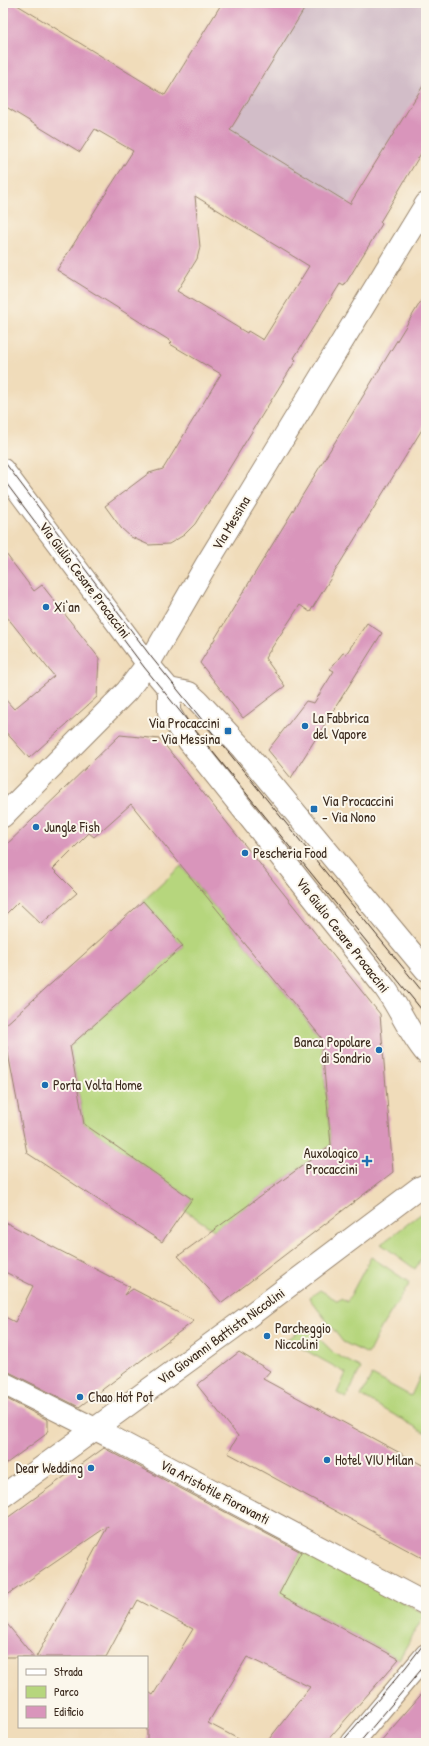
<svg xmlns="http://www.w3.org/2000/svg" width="429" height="1746" viewBox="0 0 429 1746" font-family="'Patrick Hand',sans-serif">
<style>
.industrial{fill:#d2bdc8}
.green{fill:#b6d67d;stroke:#78804e}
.building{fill:#d995bb;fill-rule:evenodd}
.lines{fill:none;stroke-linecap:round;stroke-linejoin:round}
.street-casing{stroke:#96836c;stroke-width:24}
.secondary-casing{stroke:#96836c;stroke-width:24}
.street{stroke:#fff;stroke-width:22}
.secondary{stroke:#fff;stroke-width:22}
.tram{stroke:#3b2a1e;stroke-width:1}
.poi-dot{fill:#1f6fb2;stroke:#fbf7ec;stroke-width:1.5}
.labels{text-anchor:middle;stroke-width:4;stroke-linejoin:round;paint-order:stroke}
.street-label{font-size:14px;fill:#3b2a1e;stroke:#fbf7ec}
.poi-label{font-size:14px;fill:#3b2a1e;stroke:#fbf7ec;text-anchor:start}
</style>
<rect width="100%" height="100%" fill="#fbf7ec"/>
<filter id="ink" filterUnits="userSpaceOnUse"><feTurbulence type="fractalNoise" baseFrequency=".025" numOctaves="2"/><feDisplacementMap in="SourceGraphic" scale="8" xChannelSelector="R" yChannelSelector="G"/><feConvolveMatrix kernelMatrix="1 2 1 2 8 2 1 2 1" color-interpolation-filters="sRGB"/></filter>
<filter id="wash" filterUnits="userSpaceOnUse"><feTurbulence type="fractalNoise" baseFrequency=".012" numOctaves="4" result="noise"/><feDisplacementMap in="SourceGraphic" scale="16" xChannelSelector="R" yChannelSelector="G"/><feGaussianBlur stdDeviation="0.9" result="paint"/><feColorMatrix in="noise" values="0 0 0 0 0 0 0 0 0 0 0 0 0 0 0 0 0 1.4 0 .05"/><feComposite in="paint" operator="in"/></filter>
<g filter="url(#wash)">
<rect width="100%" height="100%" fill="#f0dcba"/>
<path class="industrial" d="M308 3H426V81L350 204 230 130Z"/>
<path class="green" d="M181 866 321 1037 331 1145 214 1230 184 1210 192 1199 84 1124 70 1046 183 946 143 901Z
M426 1210V1252L415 1269 381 1244Z
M371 1257 410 1283 382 1326 368 1354 343 1342 309 1298 320 1290 338 1301 341 1298 347 1302Z
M306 1326 335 1354 361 1368 346 1398 337 1393 346 1373 287 1340Z
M423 1370H426V1433L361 1396 372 1375 411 1396Z
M303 1548 425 1614 399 1659 279 1594Z"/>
<g id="blocks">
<path class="building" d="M3 3H14L165 95 222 3H308L230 130 350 204 426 81V145L380 222 382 224 344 286 340 284 294 358 296 360 195 524 184 535 169 544 149 545 131 537 121 528 105 506 149 473 163 469 221 374 170 344 172 342 57 270 133 151 95 129 80 152 3 105ZM195 196 309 266 263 340 248 331 247 333 177 291 197 259 200 247Z
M426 293V423L310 612 300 605 265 658 285 686 243 718 200 663Z
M3 550 34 591 42 585 99 658 97 697 29 758 3 729V697L14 709 54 676 3 612Z
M367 623 382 633 291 778 268 750 306 701 314 703 334 671 330 669 343 653 346 654Z
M120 735 160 739 380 1014 393 1172 222 1303 178 1256 331 1145 321 1037 131 804 94 837 89 833 53 869 77 893 41 924 18 902 3 917V848Z
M143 901 183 946 70 1046 84 1124 192 1199 162 1242 27 1153 3 1027Z
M3 1221 130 1287 124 1295 133 1289 194 1321 79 1407 9 1372 3 1371V1316L15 1322 33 1286 3 1271Z
M239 1352 270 1371 263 1379 426 1467V1560L228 1453 238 1436 197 1385Z
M3 1397 48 1420V1430L45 1435 3 1466Z
M104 1448 301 1552 279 1594 399 1659 325 1743H266L310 1687 247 1657 208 1723 246 1743H147V1691L153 1695 193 1629 138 1600 133 1609 132 1608 106 1657H36L108 1526 3 1598V1521Z
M3 1619 34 1657H3Z
M426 1689V1743H379Z"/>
</g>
</g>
<g filter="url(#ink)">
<use href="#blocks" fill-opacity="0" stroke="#96836c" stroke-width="1"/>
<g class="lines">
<g class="street-casing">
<path id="street" d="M3 816 127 691 152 658 206 565 426 204
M3 1383 111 1437 426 1604
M3 1496 233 1328 419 1188 426 1185"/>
</g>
<g class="secondary-casing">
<path id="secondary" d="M3 470 147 663 169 689 189 693 198 701 240 746 426 970
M169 689V712L180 730 385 988C400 1009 409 1033 426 1053
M352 1743 426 1655"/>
</g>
<use href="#street" class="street"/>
<use href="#secondary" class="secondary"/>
<path class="tram" d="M3 460 152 658 426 996
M3 479 144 667 426 1015
M341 1743 406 1667 426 1641
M359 1743 426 1664"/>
</g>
</g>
<g class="poi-dot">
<circle cx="46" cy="607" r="4"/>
<circle cx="305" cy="726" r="4"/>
<rect x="224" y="727" width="8" height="8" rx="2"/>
<rect x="310" y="805" width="8" height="8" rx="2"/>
<circle cx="36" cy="827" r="4"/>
<circle cx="245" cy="853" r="4"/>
<circle cx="379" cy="1050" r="4"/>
<circle cx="45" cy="1085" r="4"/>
<path d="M365 1155h4v4h4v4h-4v4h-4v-4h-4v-4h4z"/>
<circle cx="267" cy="1336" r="4"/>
<circle cx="80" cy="1397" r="4"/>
<circle cx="327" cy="1460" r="4"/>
<circle cx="91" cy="1468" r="4"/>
</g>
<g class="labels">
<g class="street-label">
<text transform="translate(231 523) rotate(-59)" y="5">Via Messina</text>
<text transform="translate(85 580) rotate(53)" y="5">Via Giulio Cesare Procaccini</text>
<text transform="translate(343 935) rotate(52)" y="5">Via Giulio Cesare Procaccini</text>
<text transform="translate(221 1336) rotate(-36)" y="5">Via Giovanni Battista Niccolini</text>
<text transform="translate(215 1492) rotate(28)" y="5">Via Aristotile Fioravanti</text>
</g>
<g class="poi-label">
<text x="54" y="612">Xi‘an</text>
<text x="313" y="723">La Fabbrica<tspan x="313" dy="16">del Vapore</tspan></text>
<text x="220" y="728" text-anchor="end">Via Procaccini<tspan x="220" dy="16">- Via Messina</tspan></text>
<text x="322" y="806">Via Procaccini<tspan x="322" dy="16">- Via Nono</tspan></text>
<text x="44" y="832">Jungle Fish</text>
<text x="253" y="858">Pescheria Food</text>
<text x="371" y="1047" text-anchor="end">Banca Popolare<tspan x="371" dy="16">di Sondrio</tspan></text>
<text x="53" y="1090">Porta Volta Home</text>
<text x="358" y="1158" text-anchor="end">Auxologico<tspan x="358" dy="16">Procaccini</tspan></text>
<text x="275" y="1333">Parcheggio<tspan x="275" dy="16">Niccolini</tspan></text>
<text x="88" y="1402">Chao Hot Pot</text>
<text x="335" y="1465">Hotel VIU Milan</text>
<text x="83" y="1473" text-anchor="end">Dear Wedding</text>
</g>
</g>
<rect width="429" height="1746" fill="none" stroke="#fbf7ec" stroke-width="16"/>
<rect x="18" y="1656" width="130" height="72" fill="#fbf7ec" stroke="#aea59a"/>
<rect x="26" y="1669" width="20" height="6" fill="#ffffff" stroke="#aea59a"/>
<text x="54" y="1676" font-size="12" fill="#3b2a1e">Strada</text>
<rect x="26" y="1686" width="20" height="12" fill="#b6d67d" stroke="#aea59a"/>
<text x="54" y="1696" font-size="12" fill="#3b2a1e">Parco</text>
<rect x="26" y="1706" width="20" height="12" fill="#d995bb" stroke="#aea59a"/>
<text x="54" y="1716" font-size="12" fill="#3b2a1e">Edificio</text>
</svg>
